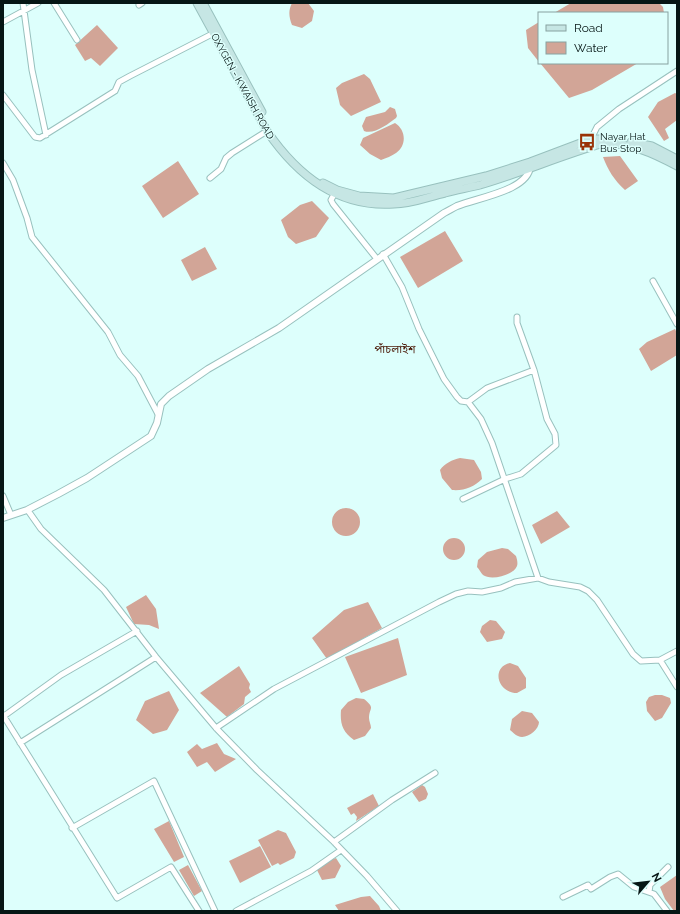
<svg xmlns="http://www.w3.org/2000/svg" width="680" height="914" viewBox="0 0 680 914" font-family="Raleway,'Noto Sans Bengali',sans-serif">
<style>
.water{fill:#d2a597}
.lines{fill:none;stroke-linecap:round;stroke-linejoin:round}
.minor-casing{stroke:#98c1be;stroke-width:7}
.tertiary-casing{stroke:#98c1be;stroke-width:8}
.secondary-casing{stroke:#98c1be;stroke-width:9}
.minor{stroke:#fff;stroke-width:5}
.tertiary{stroke:#fff;stroke-width:6}
.secondary{stroke:#c6e6e4;stroke-width:7}
.labels{text-anchor:middle;stroke-width:3;stroke-linejoin:round;paint-order:stroke}
.street-label{font-size:10px;fill:#061615;stroke:#ddfffc}
.poi-label{font-size:10px;fill:#061615;stroke:#ddfffc;text-anchor:start}
.neighbourhood-label{font-size:11px;fill:#491806;stroke:#ddfffc}
</style>
<rect width="100%" height="100%" fill="#ddfffc"/>
<path class="water" d="M292 3H308L314 11 312 21 302 28 292 25C289 17 288 11 292 3Z
M571 3H659L663 7 664 13H554Z
M539 22V62L528 48 526 30Z
M97 25 118 48 100 66 91 58 85 61 75 45Z
M540 63H638L592 90 569 98Z
M364 74 370 79 381 102 351 116 340 105 336 88 342 83Z
M675 93 677 94V120L665 129 669 138 664 141 648 117 658 102Z
M390 107 395 109 397 116 396 118C388 124 374 135 364 131L362 126 366 117 385 112Z
M395 123C406 130 407 145 396 153 392 156 386 158 381 160L370 154 360 145 363 138Z
M620 156 638 181 625 190C614 180 608 170 603 157Z
M178 161 199 194 163 218 142 186Z
M312 201 329 218 316 237 296 244 288 237 281 220 300 205Z
M445 231 463 261 418 288 400 257Z
M205 247 217 269 192 281 181 260Z
M675 329 677 333V355L651 371 639 349 647 342Z
M460 458 474 460 481 472 482 479C474 487 464 491 452 490L442 478 440 470C445 463 452 460 460 458Z
M332 522a14 14 0 1 1 28 0a14 14 0 1 1-28 0Z
M557 511 570 527 541 544 532 525Z
M443 549a11 11 0 1 1 22 0a11 11 0 1 1-22 0Z
M502 548 508 549 516 556C517 559 518 563 517 566 514 575 491 581 483 575 481 573 479 569 477 567L478 560 487 552Z
M146 595 156 609 159 629 149 625 134 624 126 607Z
M368 602 382 628 327 659 312 638 344 610Z
M490 620 496 621 505 632 502 639 487 642 480 632 482 626Z
M398 638 407 675 361 693 345 657Z
M510 663 518 666 526 678V688L517 693C497 693 491 667 510 663Z
M239 666 250 684 249 688 251 692 245 697 244 704 227 717 200 693Z
M169 691 179 710 167 730 153 734 136 720 145 701Z
M655 695H662L670 698 671 703 662 718 655 721 647 711 646 702 649 697Z
M356 698 364 699C376 709 369 707 369 718 369 721 371 725 371 728L365 736 354 740C342 732 340 723 341 710L348 702Z
M522 711 532 713 539 722C539 730 526 740 518 736 515 735 513 732 510 730L512 719Z
M217 743 224 754 236 759 215 772 207 762 197 767 187 752 197 744 202 749Z
M422 785 425 787 428 794 426 799 419 802 412 792Z
M373 794 379 806 356 821 357 817 354 813 351 815 347 808Z
M169 821 184 857 174 862 154 829Z
M278 830 286 833 296 852 294 858 280 865 278 863 272 866 258 840Z
M260 846 271 867 240 883 229 861Z
M336 858 341 866 335 878 322 880 317 870 328 861Z
M188 865 202 891 194 896 179 870Z
M677 875V911H674L665 899 660 887Z
M370 896 379 906 381 911H339L335 905 361 897Z"/>
<g class="lines">
<g class="minor-casing">
<path id="minor" d="M23 3 32 70 46 135
M54 3 77 40
M139 5 142 3
M3 22 38 3
M3 95 35 137 40 138 115 91 119 82 130 76 216 32
M591 139 597 127 619 109 677 71
M3 163 13 180 27 218 32 237 108 332 120 355 138 376 158 414
M210 178 221 169 226 158 232 153 267 131
M336 191 331 200 333 204 377 259
M383 254 402 287 419 329 444 379 457 397 461 401 468 402 481 419 492 443 538 578
M653 281 677 324
M468 402 487 388 534 370 517 323V317
M3 496 11 515
M463 499 505 479 521 474 556 445 555 434 547 419 534 370
M29 512 41 529 104 590 156 657 216 728 257 770 334 842 367 876 397 911
M660 660 677 651
M3 715 117 898 171 867 199 911
M4 716 61 675 137 631
M216 728 274 689 439 602 456 594 468 591 482 592 501 588 515 582 538 578 549 582 580 587 588 591 597 600 633 654 641 661 660 660 677 687
M20 743 156 657
M72 828 154 781 215 911
M334 842 392 800 435 773
M649 892 650 885 668 867
M563 897 588 885 591 889 610 877 618 874 634 887 654 894 667 911
M236 911 311 871 341 850"/>
</g>
<g class="tertiary-casing">
<path id="tertiary" d="M3 518 27 510 58 494 87 478 151 436 157 423 161 404 169 396 208 369 279 328 444 213C448 211 453 208 457 206 475 198 529 191 530 166"/>
</g>
<g class="secondary-casing">
<path id="secondary" d="M197 3 267 131C297 175 338 208 394 204 411 204 428 197 445 193 456 190 468 188 480 185 521 173 560 156 601 144 629 142 653 153 677 166
M203 3 262 112
M631 142 652 146 677 159
M323 183 337 190 359 196 394 198 486 176 530 162 591 139H607"/>
</g>
<use href="#minor" class="minor"/>
<use href="#tertiary" class="tertiary"/>
<use href="#secondary" class="secondary"/>
</g>
<defs>
<g id="bus-bare" transform="scale(1.38)"><path d="M-5-6H5V4H4V6H2V4H-2V6H-4V4H-5ZM-3.5-4V0h7V-4ZM-3.5 1.2v1.5H-2V1.2ZM2 1.2v1.5H3.5V1.2Z" fill="#993307" stroke="#ddfffc" stroke-width="2.5" paint-order="stroke"/></g>
</defs>
<g fill-rule="evenodd">
<use href="#bus-bare" x="587" y="142"/>
</g>
<g class="labels">
<g class="street-label">
<text transform="translate(243 86) rotate(61)" y="4">OXYGEN - KWAISH ROAD</text>
</g>
<g class="poi-label">
<text x="600" y="140">Nayar Hat<tspan x="600" dy="12">Bus Stop</tspan></text>
</g>
<g class="neighbourhood-label">
<text x="395" y="353">পাঁচলাইশ</text>
</g>
</g>
<rect width="680" height="914" fill="none" stroke="#061615" stroke-width="8"/>
<rect x="538" y="12" width="130" height="52" fill="#ddfffc" stroke="#87a2a0"/>
<rect x="546" y="25" width="20" height="6" fill="#c6e6e4" stroke="#87a2a0"/>
<text x="574" y="32" font-size="12" fill="#061615">Road</text>
<rect x="546" y="42" width="20" height="12" fill="#d2a597" stroke="#87a2a0"/>
<text x="574" y="52" font-size="12" fill="#061615">Water</text>
<g transform="translate(648 882) rotate(62)" stroke="#ddfffc" stroke-width="3" paint-order="stroke">
<path d="M0-3L7 15L0 10L-7 15Z" fill="#061615"/>
<text y="-6" font-size="11" font-weight="bold" text-anchor="middle" fill="#061615">N</text>
</g>
</svg>
